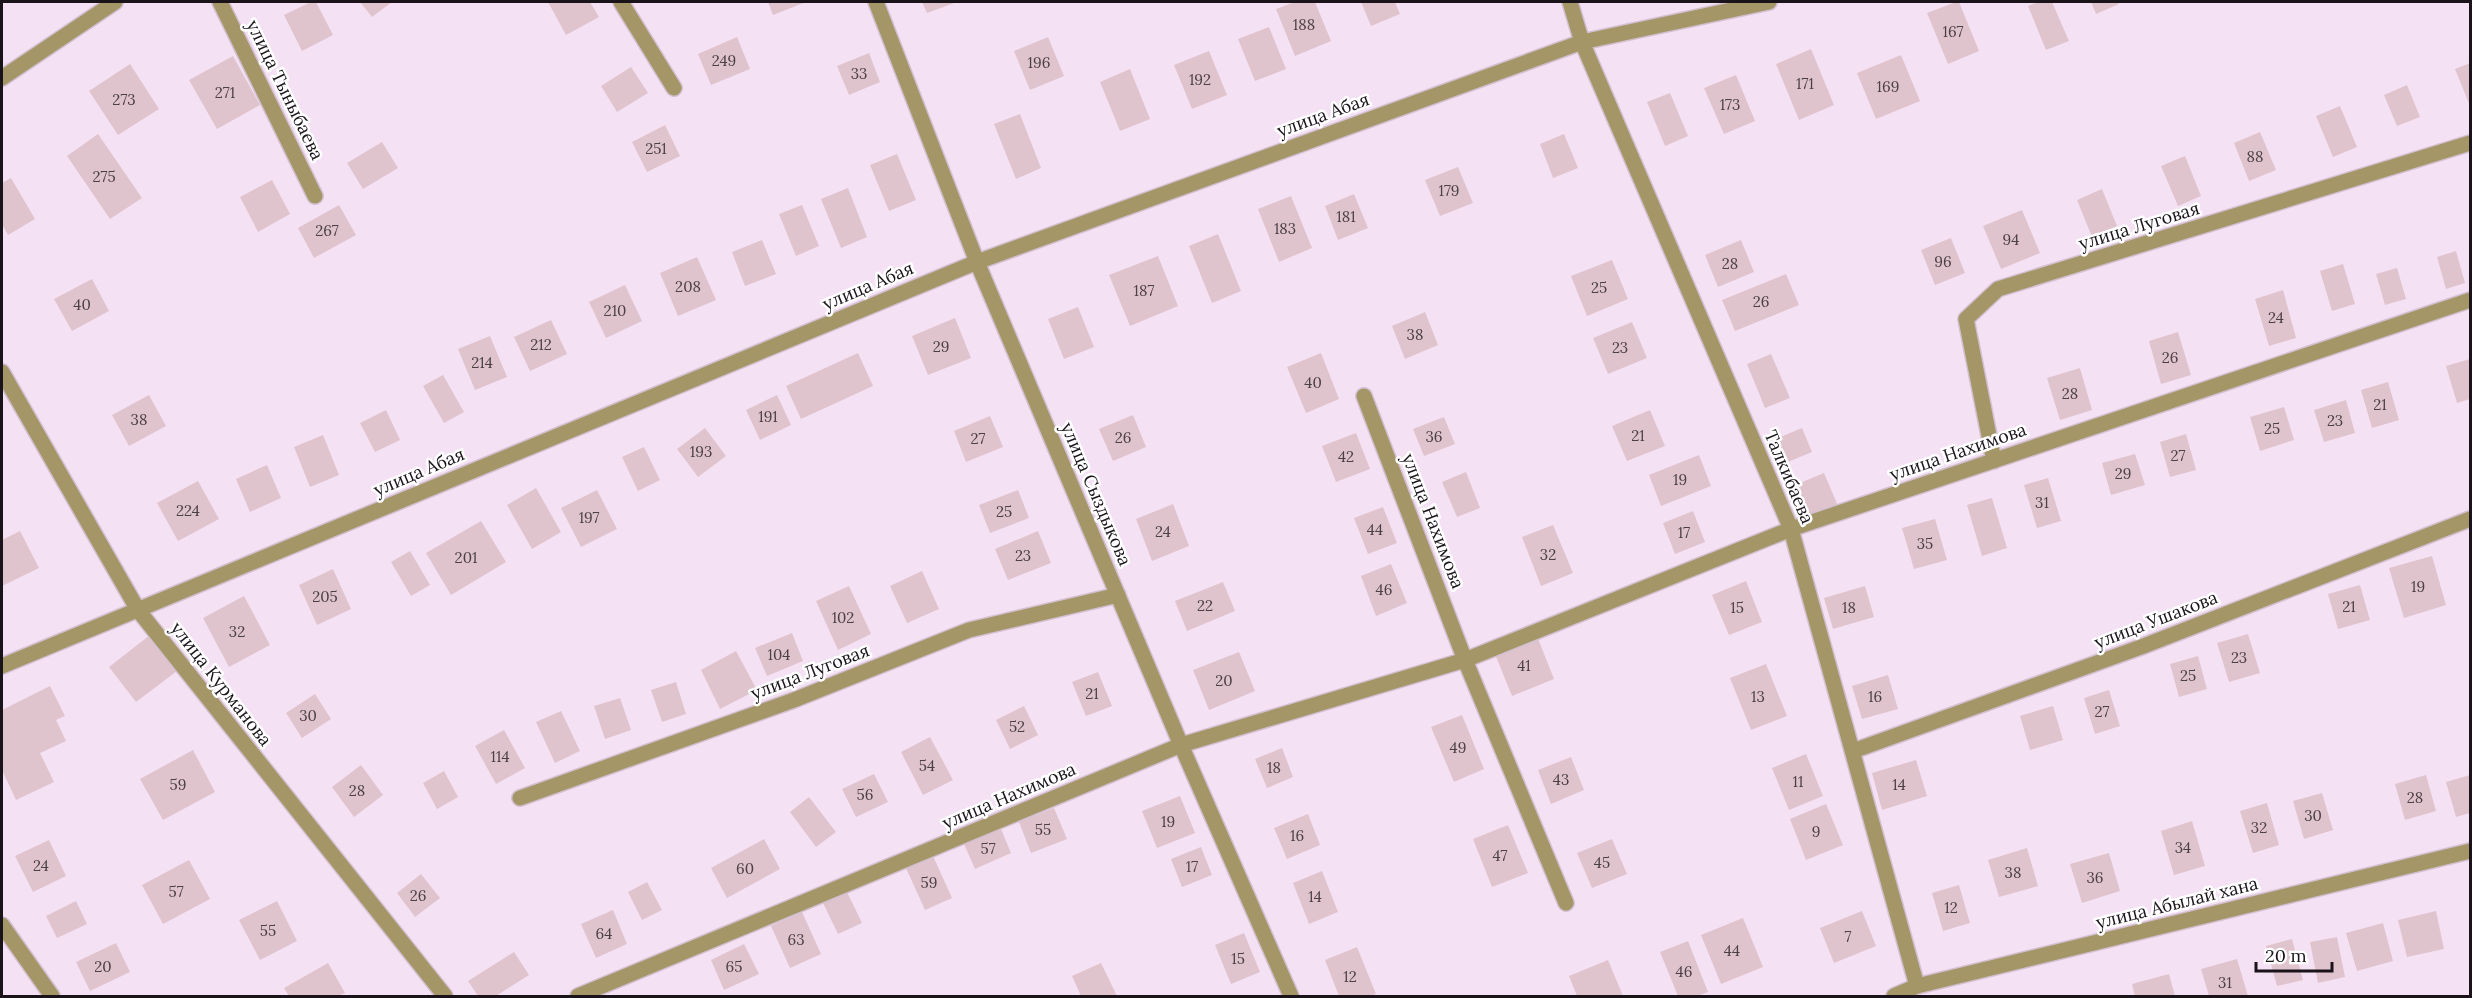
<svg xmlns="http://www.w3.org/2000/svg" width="2472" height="998" viewBox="0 0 2472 998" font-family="Lora,serif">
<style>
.building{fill:#e0c4cd}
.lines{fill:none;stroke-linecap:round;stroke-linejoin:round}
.minor-casing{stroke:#d2c0d1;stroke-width:18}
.tertiary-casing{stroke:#d2c0d1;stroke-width:18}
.minor{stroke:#a49667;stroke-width:15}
.tertiary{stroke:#a49667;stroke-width:15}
.labels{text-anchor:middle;stroke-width:5;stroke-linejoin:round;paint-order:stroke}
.number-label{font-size:15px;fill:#4c4047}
.street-label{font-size:18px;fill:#1a141a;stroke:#fff}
</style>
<rect width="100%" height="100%" fill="#f5e1f4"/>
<path class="building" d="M311 2H316L333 35 302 51 284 15Z
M360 2H392L372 17Z
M548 2H590L599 17 566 35Z
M768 2H806L773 15Z
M922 2H957L927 13Z
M1295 2H1315L1331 41 1295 56 1276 9Z
M1361 2H1395L1400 14 1371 26Z
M1956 2H1959L1979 51 1948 64 1927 13Z
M2038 2H2052L2069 41 2046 50 2028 6Z
M2091 2H2117L2119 4 2096 14Z
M1269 27 1286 69 1255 81 1238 39Z
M737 37 750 69 711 85 698 54Z
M1048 37 1064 76 1030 90 1014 51Z
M1811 49 1834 105 1799 120 1776 64Z
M1209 51 1227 95 1192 109 1174 65Z
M869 53 880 82 849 95 837 66Z
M1901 55 1920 101 1876 119 1857 73Z
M233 56 260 105 217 129 189 80Z
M2470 63V106L2455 69Z
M130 64 159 109 118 135 89 91Z
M631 67 648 93 617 112 601 86Z
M1130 69 1150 119 1120 131 1100 82Z
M1736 75 1755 121 1724 134 1704 88Z
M2407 85 2420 117 2397 126 2384 95Z
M1670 93 1688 136 1665 146 1647 102Z
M2340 106 2357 147 2333 157 2316 116Z
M1020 114 1041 168 1016 179 994 124Z
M665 125 680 156 647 172 632 142Z
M2260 132 2276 170 2249 181 2234 143Z
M98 134 142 198 110 219 67 156Z
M1564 134 1578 168 1553 178 1540 144Z
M382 142 398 168 363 189 347 163Z
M897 154 916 200 889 211 870 165Z
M2185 156 2201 196 2178 206 2161 166Z
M1458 167 1473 203 1440 216 1425 180Z
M11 178 35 219 8 235 2 224V183Z
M272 180 290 214 258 232 240 197Z
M848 188 867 237 841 248 821 199Z
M2102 189 2117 226 2092 237 2077 200Z
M1354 194 1368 228 1338 240 1325 206Z
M1291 196 1312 248 1279 262 1258 209Z
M339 205 356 235 314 258 298 228Z
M802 205 819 246 796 256 779 214Z
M2022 210 2040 253 2001 269 1983 226Z
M1218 234 1241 291 1212 303 1189 246Z
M1951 238 1965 273 1935 285 1921 250Z
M762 240 776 274 745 286 732 252Z
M1741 240 1754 272 1718 287 1705 255Z
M2456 251 2465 283 2446 289 2437 257Z
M1158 256 1178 306 1130 326 1109 275Z
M697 257 716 300 678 316 660 273Z
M1612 260 1628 299 1587 316 1571 276Z
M2343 264 2355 304 2332 311 2320 271Z
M2397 268 2406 299 2385 305 2376 274Z
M1786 274 1799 305 1735 331 1722 300Z
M92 279 109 311 72 331 54 299Z
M625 285 642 321 606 338 589 302Z
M2283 290 2296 338 2269 346 2255 299Z
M1078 307 1094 347 1064 359 1048 319Z
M1425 312 1438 345 1405 359 1392 326Z
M955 318 971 358 928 375 912 336Z
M551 320 567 354 530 371 514 337Z
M1632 322 1647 358 1608 374 1593 338Z
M2178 332 2191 375 2161 384 2149 341Z
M490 336 507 377 475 390 458 349Z
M858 353 873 386 801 419 786 386Z
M1321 353 1339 399 1306 413 1287 367Z
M1771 354 1790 398 1765 408 1747 364Z
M2470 359V399L2457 403 2446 366Z
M2080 368 2092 410 2060 420 2047 378Z
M443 375 464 412 444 423 423 386Z
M2388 382 2399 420 2372 428 2361 390Z
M149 395 166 426 129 446 112 415Z
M777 395 791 425 760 440 746 410Z
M2346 400 2355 433 2324 442 2314 410Z
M2284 407 2294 440 2260 451 2250 417Z
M386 410 400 440 375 452 360 423Z
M1650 410 1665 446 1627 461 1612 426Z
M1133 415 1146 447 1113 461 1099 429Z
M990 416 1003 447 966 462 954 431Z
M1444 417 1455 444 1424 456 1413 429Z
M705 428 726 456 698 477 677 449Z
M1802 428 1812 452 1783 464 1773 440Z
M1356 433 1370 469 1336 482 1322 446Z
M2186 434 2196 470 2170 477 2160 442Z
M323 435 339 475 310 487 294 447Z
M644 447 660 480 638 491 622 457Z
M2135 454 2145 485 2111 495 2102 463Z
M1699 455 1711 486 1661 506 1649 475Z
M267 465 281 498 250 512 236 479Z
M1466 472 1480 508 1457 517 1442 482Z
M1824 473 1838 506 1804 520 1790 487Z
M2048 478 2061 521 2037 528 2024 485Z
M198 481 219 519 178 541 157 503Z
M536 488 561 532 532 549 507 505Z
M597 490 617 529 581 547 561 508Z
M1018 490 1029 518 990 533 979 505Z
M1992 498 2007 548 1982 556 1967 505Z
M1173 504 1189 546 1152 561 1136 519Z
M1383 507 1397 543 1368 554 1354 518Z
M1693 511 1705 542 1675 554 1663 523Z
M1935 519 1947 560 1914 569 1902 528Z
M481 521 506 562 451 595 426 553Z
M1553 525 1573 573 1541 586 1522 537Z
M20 531 39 568 2 586V540Z
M1038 531 1051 563 1008 580 995 549Z
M410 551 430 585 411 596 391 562Z
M2432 556 2446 605 2404 618 2389 568Z
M1391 564 1407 603 1376 616 1361 576Z
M333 569 351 609 317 625 299 585Z
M922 571 939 609 907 623 890 586Z
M1746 581 1762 622 1729 635 1712 595Z
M1223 582 1235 611 1187 631 1175 601Z
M2360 585 2370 620 2338 629 2328 594Z
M849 586 871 634 838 650 816 601Z
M1865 586 1874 617 1833 629 1824 598Z
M244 596 270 645 229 667 203 618Z
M792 633 803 661 767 676 755 648Z
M2248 634 2260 673 2229 682 2217 643Z
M150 635 177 671 136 702 109 667Z
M1537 636 1554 679 1512 696 1495 654Z
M736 651 757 690 720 709 701 670Z
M1239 652 1255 691 1209 710 1193 670Z
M2198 656 2207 689 2179 697 2170 664Z
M1766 664 1787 716 1751 730 1730 678Z
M1098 672 1112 706 1086 716 1072 682Z
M1888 675 1898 709 1862 719 1852 686Z
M676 682 686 714 662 722 651 690Z
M50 686 65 716 56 720 66 741 40 753 54 782 16 800 2 770V710Z
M2109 690 2120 726 2095 734 2084 698Z
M315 694 331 719 302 738 286 713Z
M620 698 631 730 605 739 594 706Z
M1024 706 1038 735 1010 749 996 720Z
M2053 706 2063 740 2030 750 2020 716Z
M561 711 580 751 555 763 536 722Z
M1462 715 1484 769 1454 782 1431 727Z
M504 730 525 768 496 784 475 746Z
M930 737 953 780 923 795 901 752Z
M1282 748 1293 777 1267 788 1255 759Z
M193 750 215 792 163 820 140 779Z
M1806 754 1823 796 1789 810 1772 768Z
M1571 757 1584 790 1551 804 1538 770Z
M1916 760 1927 796 1882 810 1872 773Z
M361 765 383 795 354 817 332 787Z
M444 771 458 797 437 809 423 783Z
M874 774 888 802 856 817 842 789Z
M2426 775 2436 811 2405 820 2395 784Z
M2470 775V813L2456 817 2446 782Z
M2322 793 2333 830 2304 839 2293 801Z
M1180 796 1195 833 1157 848 1142 811Z
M809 797 836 832 816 847 790 812Z
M2267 803 2279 845 2253 853 2240 811Z
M1826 804 1843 845 1806 860 1790 819Z
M1054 808 1067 839 1031 853 1019 822Z
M1308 814 1320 845 1287 859 1274 828Z
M2192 821 2205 866 2174 875 2161 831Z
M1508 825 1528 873 1492 887 1473 839Z
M1001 829 1011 853 975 869 964 844Z
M764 839 780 869 727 898 711 868Z
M1612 839 1627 874 1592 888 1577 853Z
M49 840 66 876 33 892 15 856Z
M1201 847 1212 875 1182 887 1171 859Z
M2027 848 2038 886 1999 897 1988 860Z
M2109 853 2120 891 2082 903 2070 864Z
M933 856 952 898 925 910 906 868Z
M189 860 210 899 163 924 142 885Z
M1322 871 1338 912 1309 924 1293 883Z
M421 874 440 898 415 917 397 893Z
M647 882 662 910 642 920 628 892Z
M1959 885 1970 923 1943 931 1932 893Z
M847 892 862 923 838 934 823 903Z
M76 901 87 924 57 938 46 916Z
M277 901 297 941 260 960 239 920Z
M613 910 627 944 596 958 581 924Z
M1862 911 1876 946 1834 963 1820 928Z
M2436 911 2444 949 2407 957 2398 920Z
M802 912 821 954 790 968 771 926Z
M1743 918 1763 967 1721 984 1701 935Z
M2383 923 2393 961 2357 971 2346 933Z
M1244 933 1260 972 1231 984 1215 945Z
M2337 937 2345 977 2318 983 2310 942Z
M2292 939 2303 980 2277 986 2266 946Z
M1688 941 1708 992 1697 996H1678L1660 952Z
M116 943 130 972 90 991 76 962Z
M744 944 759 974 724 990 711 960Z
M1357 947 1376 994 1369 996H1339L1325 960Z
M514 952 529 975 496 996H478L468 981Z
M2237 959 2248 996H2209L2201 969Z
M1608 960 1623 996H1577L1569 976Z
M328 963 345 993 338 996H289L284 988Z
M1101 963 1117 996H1081L1072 976Z
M2169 974 2175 996H2135L2132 984Z"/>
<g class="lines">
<g class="minor-casing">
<path id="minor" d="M220 2 315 196
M621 2 674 88
M876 2 977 262 1181 745 1291 996
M2 78 115 2
M1364 396 1465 660 1566 903
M1994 461 1966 319 1998 289 2470 143
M1853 751 2141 647 2470 519
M520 798 794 700 969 630 1118 595
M2 925 52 996
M578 996 1181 745 1465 660 1791 529 2470 300"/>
</g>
<g class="tertiary-casing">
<path id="tertiary" d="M1570 2 1582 42 1791 529 1917 986
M2 372 138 610 445 996
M2 666 977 262 1582 42 1769 2
M1894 996 1917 986 2470 851"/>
</g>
<use href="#minor" class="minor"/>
<use href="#tertiary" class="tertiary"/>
</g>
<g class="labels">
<g class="number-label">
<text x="1304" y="30">188</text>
<text x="1953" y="37">167</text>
<text x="724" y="66">249</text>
<text x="1039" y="68">196</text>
<text x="859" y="79">33</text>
<text x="1200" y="85">192</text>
<text x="1805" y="89">171</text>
<text x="1888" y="92">169</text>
<text x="225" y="98">271</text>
<text x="124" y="105">273</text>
<text x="1730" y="110">173</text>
<text x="656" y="154">251</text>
<text x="2255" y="162">88</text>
<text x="104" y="182">275</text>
<text x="1449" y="196">179</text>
<text x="1346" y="222">181</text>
<text x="1285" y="234">183</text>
<text x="327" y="236">267</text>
<text x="2011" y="245">94</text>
<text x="1943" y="267">96</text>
<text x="1730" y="269">28</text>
<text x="688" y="292">208</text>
<text x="1599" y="293">25</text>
<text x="1144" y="296">187</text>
<text x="1761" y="307">26</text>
<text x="82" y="310">40</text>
<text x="615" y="316">210</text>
<text x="2276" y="323">24</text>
<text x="1415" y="340">38</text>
<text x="541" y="350">212</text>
<text x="941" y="352">29</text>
<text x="1620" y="353">23</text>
<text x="2170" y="363">26</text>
<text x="482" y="368">214</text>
<text x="1313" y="388">40</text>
<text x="2070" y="399">28</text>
<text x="2380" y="410">21</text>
<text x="768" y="422">191</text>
<text x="139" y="425">38</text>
<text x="2335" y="426">23</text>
<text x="2272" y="434">25</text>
<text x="1638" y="441">21</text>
<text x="1434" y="442">36</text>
<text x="1123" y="443">26</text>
<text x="978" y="444">27</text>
<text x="701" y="457">193</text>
<text x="2178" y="461">27</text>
<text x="1346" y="462">42</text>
<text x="2123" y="479">29</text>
<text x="1680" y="485">19</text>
<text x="2042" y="508">31</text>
<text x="188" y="516">224</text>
<text x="1004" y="517">25</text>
<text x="589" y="523">197</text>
<text x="1375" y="535">44</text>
<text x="1163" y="537">24</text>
<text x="1684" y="538">17</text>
<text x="1925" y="549">35</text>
<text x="1548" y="560">32</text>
<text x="1023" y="561">23</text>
<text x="466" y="563">201</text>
<text x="2418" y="592">19</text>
<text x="1384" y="595">46</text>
<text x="325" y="602">205</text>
<text x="1205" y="611">22</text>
<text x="2349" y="612">21</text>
<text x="1737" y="613">15</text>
<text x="1849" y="613">18</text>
<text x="843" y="623">102</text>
<text x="237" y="637">32</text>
<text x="779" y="660">104</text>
<text x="2239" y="663">23</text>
<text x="1524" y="671">41</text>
<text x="2188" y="681">25</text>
<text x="1224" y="686">20</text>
<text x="1092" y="699">21</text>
<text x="1758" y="702">13</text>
<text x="1875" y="702">16</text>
<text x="2102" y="717">27</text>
<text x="308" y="721">30</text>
<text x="1017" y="732">52</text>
<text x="1458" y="753">49</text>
<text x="500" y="762">114</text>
<text x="927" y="771">54</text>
<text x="1274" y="773">18</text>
<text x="1561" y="785">43</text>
<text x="1798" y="787">11</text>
<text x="178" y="790">59</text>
<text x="1899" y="790">14</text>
<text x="357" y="796">28</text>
<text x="865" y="800">56</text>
<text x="2415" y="803">28</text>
<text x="2313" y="821">30</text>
<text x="1168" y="827">19</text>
<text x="2259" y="833">32</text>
<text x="1043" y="835">55</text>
<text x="1816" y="837">9</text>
<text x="1297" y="841">16</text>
<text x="2183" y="853">34</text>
<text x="988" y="854">57</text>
<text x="1500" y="861">47</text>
<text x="1602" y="868">45</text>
<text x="41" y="871">24</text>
<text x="1192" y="872">17</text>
<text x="745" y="874">60</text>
<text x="2013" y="878">38</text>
<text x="2095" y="883">36</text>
<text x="929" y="888">59</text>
<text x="176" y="897">57</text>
<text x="418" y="901">26</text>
<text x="1315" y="902">14</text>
<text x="1951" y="913">12</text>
<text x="268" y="936">55</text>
<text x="604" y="939">64</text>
<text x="1848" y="942">7</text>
<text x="796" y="945">63</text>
<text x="1732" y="956">44</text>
<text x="1238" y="964">15</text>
<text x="103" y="972">20</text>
<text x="734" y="972">65</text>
<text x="1684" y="977">46</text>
<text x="1350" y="982">12</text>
<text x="2225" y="988">31</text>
</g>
<g class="street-label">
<text transform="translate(285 90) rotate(64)" y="6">улица Тыныбаева</text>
<text transform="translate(1323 115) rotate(-20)" y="6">улица Абая</text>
<text transform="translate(2139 226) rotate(-17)" y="6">улица Луговая</text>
<text transform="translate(868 286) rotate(-23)" y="6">улица Абая</text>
<text transform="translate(1958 452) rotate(-19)" y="6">улица Нахимова</text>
<text transform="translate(419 472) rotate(-23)" y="6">улица Абая</text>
<text transform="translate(1789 477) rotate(67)" y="6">Талкибаева</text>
<text transform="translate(1096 494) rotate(67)" y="6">улица Сыздыкова</text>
<text transform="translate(1433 521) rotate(69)" y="6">улица Нахимова</text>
<text transform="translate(2156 620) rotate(-21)" y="6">улица Ушакова</text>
<text transform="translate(810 672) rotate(-21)" y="6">улица Луговая</text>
<text transform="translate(221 684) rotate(52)" y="6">улица Курманова</text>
<text transform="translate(1009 796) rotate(-23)" y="6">улица Нахимова</text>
<text transform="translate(2177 903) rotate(-14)" y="6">улица Абылай хана</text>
</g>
</g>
<rect width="2472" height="998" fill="none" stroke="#1a141a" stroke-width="6"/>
<path d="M2256 962v9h76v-9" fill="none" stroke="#1a141a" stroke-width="3"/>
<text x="2265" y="962" font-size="18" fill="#1a141a" stroke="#ffffff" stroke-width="4.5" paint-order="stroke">20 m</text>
</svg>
